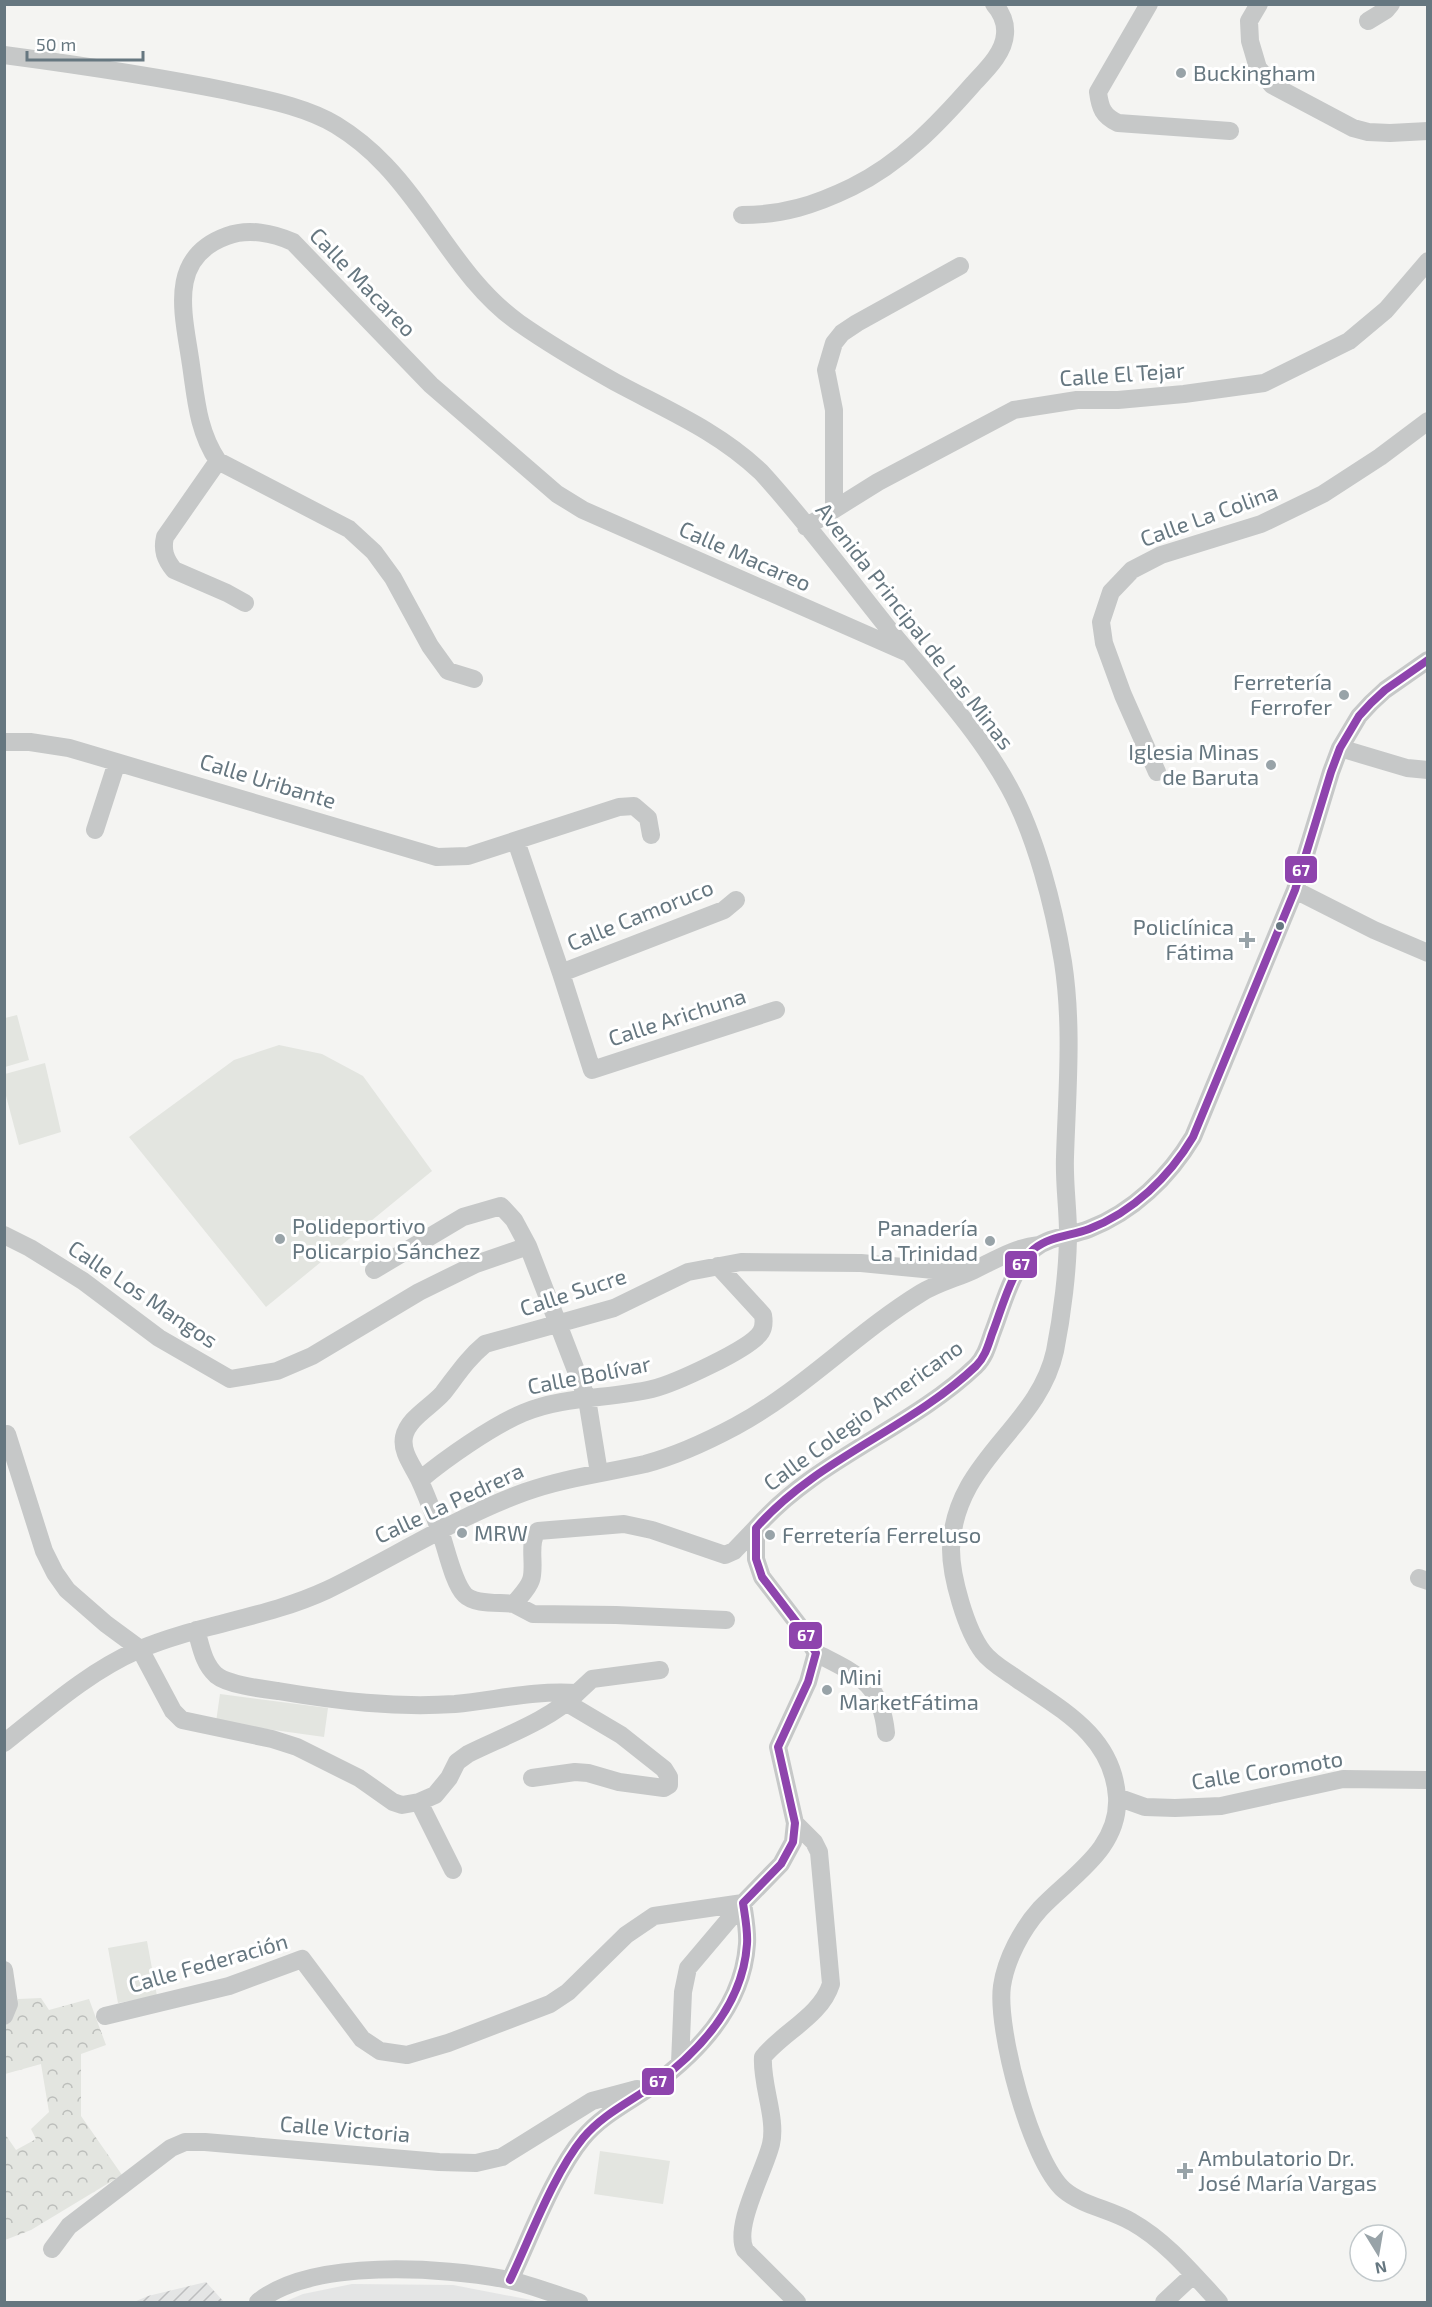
<svg xmlns="http://www.w3.org/2000/svg" width="1432" height="2307" viewBox="0 0 1432 2307" font-family="'Exo 2',sans-serif">
<style>
.built{fill:#e4e5e5}
.industrial{fill:url(#industrial-furrows)}
.forest{fill:url(#forest-crowns)}
.park{fill:#e3e5e0}
.lines{fill:none;stroke-linecap:round;stroke-linejoin:round}
.minor{stroke:#c6c8c8;stroke-width:18}
.bus-1-casing{stroke:#fff;stroke-width:12}
.bus-1{stroke:#8e44ad;stroke-width:8}
.poi-dot{fill:#98a3a8;stroke:#fff;stroke-width:2}
.bus-dot{fill:#667780;stroke:#fff;stroke-width:2}
.labels{text-anchor:middle;stroke-width:6;stroke-linejoin:round;paint-order:stroke}
.poi-label{font-size:22px;fill:#667780;stroke:#fff;text-anchor:start}
.street-label{font-size:22px;fill:#667780;stroke:#fff}
.line-badge{stroke:#fff;stroke-width:2}
.badge-label{font-size:16px;text-anchor:middle;font-weight:bold;fill:#fff}
</style>
<defs>
<pattern id="industrial-furrows" width="10" height="10" patternUnits="userSpaceOnUse" patternTransform="scale(1.5)"><rect width="10" height="10" fill="#e4e5e5"/><path d="M-1 1l2-2M0 10L10 0M9 11l2-2" fill="none" stroke="#bdbebf"/></pattern>
<pattern id="forest-crowns" width="20" height="18" patternUnits="userSpaceOnUse" patternTransform="scale(1.5)"><rect width="20" height="18" fill="#e3e5e0"/><path d="M2 6a3 3 0 1 1 6 0M12 15a3 3 0 1 1 6 0" fill="none" stroke="#bcbebb"/></pattern>
</defs>
<rect width="100%" height="100%" fill="#f4f4f2"/>
<path class="built" d="M352 2284 453 2285 542 2302H284L303 2294Z"/>
<path class="industrial" d="M206 2282 224 2302H134L148 2296Z"/>
<path class="forest" d="M41 1998 49 2010 89 1999 106 2045 81 2054V2116L122 2175 31 2230 5 2240V2134L16 2150 36 2139 31 2129 49 2112 41 2064 5 2074V2028L18 1999Z"/>
<path class="park" d="M17 1015 29 1060 5 1067V1018Z
M279 1045 322 1054 363 1076 432 1171 266 1307 129 1137 234 1060Z
M45 1063 61 1132 19 1145 5 1092V1074Z
M220 1694 328 1708 324 1737 216 1722Z
M147 1941 157 1996 118 2003 108 1948Z
M600 2151 670 2161 663 2204 594 2194Z"/>
<g class="lines">
<path class="minor" d="M1149 4 1098 92C1100 108 1103 116 1118 123L1230 131
M1259 4 1249 21 1250 41 1258 68 1272 85 1353 128 1368 132 1390 133 1428 131
M1368 21 1386 10 1391 4
M4 55C79 65 154 76 228 91 263 99 304 106 336 125 354 136 370 149 385 165 433 215 461 282 519 323 549 344 583 364 615 382 667 410 718 431 761 472 805 520 844 573 884 623 926 675 977 728 1009 787 1036 836 1054 907 1063 962 1073 1027 1067 1092 1065 1157 1064 1183 1068 1208 1068 1233 1068 1269 1062 1316 1055 1351 1038 1429 954 1459 951 1549 951 1577 966 1630 983 1652 991 1663 1006 1671 1017 1679 1062 1710 1113 1736 1117 1797 1120 1849 1071 1876 1040 1909 1022 1929 1006 1959 1002 1986 996 2029 1031 2161 1064 2190 1083 2206 1110 2209 1132 2222 1166 2241 1193 2274 1219 2302
M742 215C783 215 815 205 852 187 901 163 938 124 974 83 986 70 1004 53 1005 34 1006 23 1001 12 994 4
M218 461 165 537C162 550 165 559 174 570L227 593 245 603
M834 509V410L826 370 834 343 842 333 857 323 960 266
M806 527 878 482 1014 410 1077 400H1118L1184 394 1264 383 1349 341 1386 310 1428 261
M474 679 448 671 430 646 393 578 374 552 349 529 218 461C198 432 196 399 191 365 184 315 166 258 227 236 248 228 273 233 293 242L431 385 557 494 583 510 906 652
M4 742H30L69 748 437 857 468 856 619 807 634 806 648 818 651 835
M1340 748 1407 768 1428 770
M1157 772 1123 695 1104 643 1101 622 1111 592 1132 570 1161 555 1261 524 1323 494 1380 457 1428 421
M95 830 117 762
M516 841 561 973 592 1070 776 1010
M1295 890 1374 930 1428 953
M561 973 724 910 736 900
M4 1235 30 1248 83 1281 159 1338 230 1379 277 1371 312 1356 419 1292 476 1264 528 1246 587 1399 599 1473
M374 1270 463 1217 501 1206 514 1220 528 1246
M4 1435 7 1434 44 1551 55 1573 67 1590 106 1624 140 1649 173 1711 182 1720 272 1739 297 1747 359 1778 393 1802 402 1805 419 1802 435 1795 449 1778 457 1762 468 1754C500 1738 552 1719 577 1693
M420 1480C445 1459 492 1426 523 1413 563 1396 610 1399 652 1389 673 1384 751 1349 761 1332 764 1327 764 1321 763 1315L718 1266
M756 1528 734 1551 725 1555 652 1530 624 1524 538 1531C527 1541 536 1566 531 1580 528 1589 520 1596 514 1604 500 1602 475 1605 465 1595 453 1583 446 1547 440 1531 433 1513 427 1496 419 1479 413 1466 401 1452 404 1437 408 1418 431 1407 443 1393 457 1375 467 1359 485 1344L614 1308 688 1272 741 1262 861 1263 965 1273
M1419 1578 1428 1581
M514 1604 533 1614 616 1615 726 1620
M196 1630C201 1646 203 1663 216 1675 228 1685 262 1689 278 1691 337 1701 395 1708 455 1704 497 1700 533 1690 577 1693L592 1679 660 1670
M816 1653C858 1675 881 1682 886 1733
M4 1743C47 1709 88 1672 138 1650 199 1624 267 1618 327 1590 393 1558 456 1517 525 1492 564 1478 605 1473 645 1464 675 1456 708 1441 736 1426 803 1390 856 1333 921 1293 937 1283 957 1278 974 1270 995 1260 1016 1247 1039 1245
M532 1778 575 1772 588 1773 619 1782 664 1788 669 1785V1777L664 1769 621 1735 567 1703
M1117 1797 1145 1807 1175 1808 1221 1806 1343 1779 1426 1780
M419 1802 453 1870
M795 1823 814 1842 819 1852 831 1984C821 2016 783 2032 763 2057 761 2084 777 2118 771 2144 765 2170 733 2226 745 2250L797 2302
M4 1970 9 2004 4 2016
M105 2016 229 1986 302 1959 362 2039 380 2051 407 2055 448 2043 550 2004 568 1992 626 1935 654 1916 743 1903
M680 2063 683 1992 688 1968 743 1903
M52 2249 69 2226 171 2148 185 2142H205L439 2162 476 2163 502 2157 592 2101 637 2089
M510 2280C530 2238 554 2173 583 2138 603 2114 630 2102 655 2084 701 2050 743 2004 747 1944 748 1931 745 1917 743 1903L781 1864 793 1842 795 1823 778 1747 808 1682 816 1653 801 1628 762 1577 756 1559V1528C816 1459 910 1429 976 1366 985 1357 988 1346 992 1334 1003 1306 1011 1270 1034 1249 1050 1236 1071 1236 1089 1229 1133 1212 1169 1177 1193 1137L1295 890 1331 772 1340 748 1359 716 1371 703 1385 690 1428 660
M258 2302C311 2258 443 2267 509 2280 532 2285 556 2295 579 2302
M1164 2302 1193 2275"/>
<g class="bus-1-casing">
<path id="bus-1" d="M510 2280C530 2238 554 2173 583 2138 603 2114 630 2102 655 2084 701 2050 743 2004 747 1944 748 1931 745 1917 743 1903L781 1864 793 1842 795 1823 778 1747 808 1682 816 1653 801 1628 762 1577 756 1559V1528C816 1459 910 1429 976 1366 985 1357 988 1346 992 1334 1003 1306 1011 1270 1034 1249 1050 1236 1071 1236 1089 1229 1133 1212 1169 1177 1193 1137L1295 890 1331 772 1340 748 1359 716 1371 703 1385 690 1428 660"/>
</g>
<use href="#bus-1" class="bus-1"/>
</g>
<g class="poi-dot">
<circle cx="1181" cy="73" r="6"/>
<circle cx="1344" cy="695" r="6"/>
<circle cx="1271" cy="765" r="6"/>
<path d="M1244 931h6v6h6v6h-6v6h-6v-6h-6v-6h6z"/>
<circle cx="280" cy="1239" r="6"/>
<circle cx="990" cy="1241" r="6"/>
<circle cx="462" cy="1533" r="6"/>
<circle cx="770" cy="1535" r="6"/>
<circle cx="827" cy="1690" r="6"/>
<path d="M1182 2162h6v6h6v6h-6v6h-6v-6h-6v-6h6z"/>
</g>
<circle class="bus-dot" cx="1280" cy="926" r="5"/>
<g class="labels">
<g class="poi-label">
<text x="1193" y="81">Buckingham</text>
<text x="1332" y="690" text-anchor="end">Ferretería<tspan x="1332" dy="25">Ferrofer</tspan></text>
<text x="1259" y="760" text-anchor="end">Iglesia Minas<tspan x="1259" dy="25">de Baruta</tspan></text>
<text x="1234" y="935" text-anchor="end">Policlínica<tspan x="1234" dy="25">Fátima</tspan></text>
<text x="292" y="1234">Polideportivo<tspan x="292" dy="25">Policarpio Sánchez</tspan></text>
<text x="978" y="1236" text-anchor="end">Panadería<tspan x="978" dy="25">La Trinidad</tspan></text>
<text x="474" y="1541">MRW</text>
<text x="782" y="1543">Ferretería Ferreluso</text>
<text x="839" y="1685">Mini<tspan x="839" dy="25">MarketFátima</tspan></text>
<text x="1198" y="2166">Ambulatorio Dr.<tspan x="1198" dy="25">José María Vargas</tspan></text>
</g>
<g class="street-label">
<text transform="translate(363 282) rotate(46)" y="8">Calle Macareo</text>
<text transform="translate(1122 374) rotate(-4)" y="8">Calle El Tejar</text>
<text transform="translate(1209 515) rotate(-20)" y="8">Calle La Colina</text>
<text transform="translate(745 556) rotate(24)" y="8">Calle Macareo</text>
<text transform="translate(915 626) rotate(52)" y="8">Avenida Principal de Las Minas</text>
<text transform="translate(268 781) rotate(17)" y="8">Calle Uribante</text>
<text transform="translate(640 915) rotate(-22)" y="8">Calle Camoruco</text>
<text transform="translate(677 1017) rotate(-18)" y="8">Calle Arichuna</text>
<text transform="translate(573 1292) rotate(-18)" y="8">Calle Sucre</text>
<text transform="translate(143 1294) rotate(34)" y="8">Calle Los Mangos</text>
<text transform="translate(589 1375) rotate(-11)" y="8">Calle Bolívar</text>
<text transform="translate(863 1415) rotate(-36)" y="8">Calle Colegio Americano</text>
<text transform="translate(449 1503) rotate(-25)" y="8">Calle La Pedrera</text>
<text transform="translate(1267 1770) rotate(-9)" y="8">Calle Coromoto</text>
<text transform="translate(208 1963) rotate(-16)" y="8">Calle Federación</text>
<text transform="translate(345 2129) rotate(5)" y="8">Calle Victoria</text>
</g>
</g>
<g class="line-badge">
<rect x="1284" y="855" width="34" height="29" rx="6" fill="#8e44ad"/>
<rect x="1004" y="1250" width="34" height="29" rx="6" fill="#8e44ad"/>
<rect x="788" y="1621" width="35" height="29" rx="6" fill="#8e44ad"/>
<rect x="641" y="2067" width="34" height="29" rx="6" fill="#8e44ad"/>
</g>
<g class="badge-label">
<text x="1301" y="876">67</text>
<text x="1021" y="1270">67</text>
<text x="806" y="1641">67</text>
<text x="658" y="2087">67</text>
</g>
<rect width="1432" height="2307" fill="none" stroke="#667780" stroke-width="12"/>
<g transform="translate(1378 2253) rotate(169)"><circle r="28" fill="#ffffff" stroke="#c2c9cc" stroke-width="1.5"/>
<path d="M0-4.5L10 22L0 15L-10 22Z" fill="#98a3a8"/>
<text y="-9" font-size="16" font-weight="bold" text-anchor="middle" fill="#667780">N</text>
</g>
<path d="M27 51v9h116v-9" fill="none" stroke="#667780" stroke-width="3"/>
<text x="36" y="51" font-size="18" fill="#667780" stroke="#ffffff" stroke-width="4.5" paint-order="stroke">50 m</text>
</svg>
